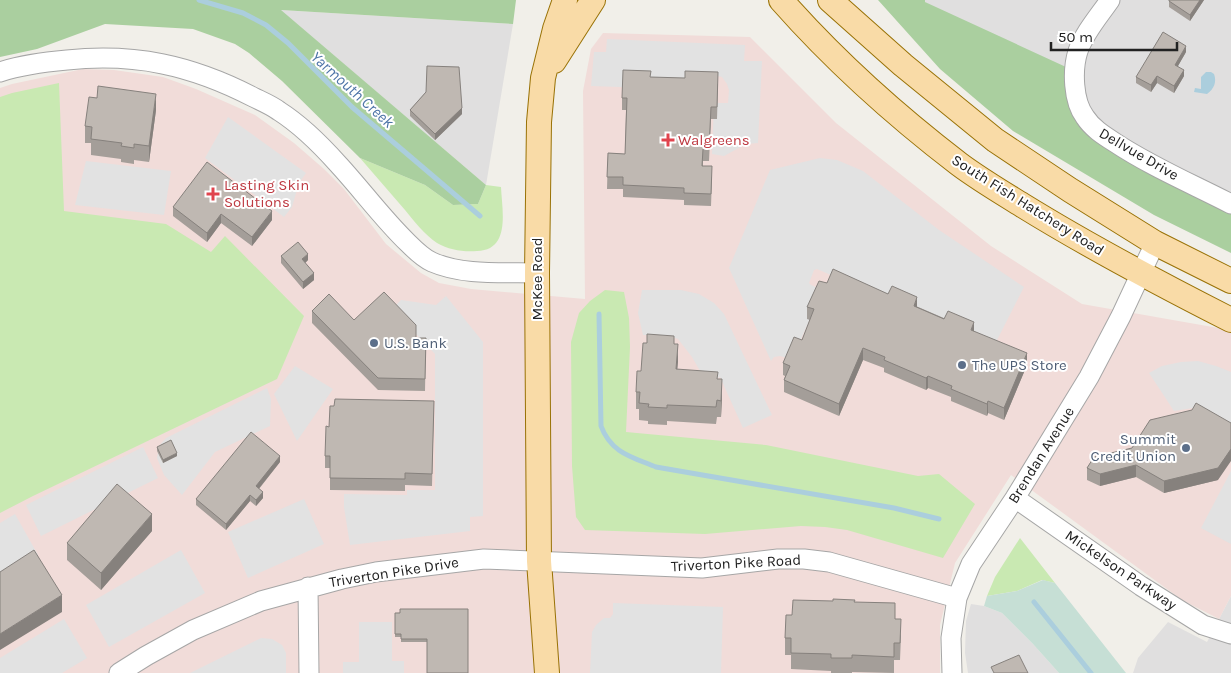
<svg xmlns="http://www.w3.org/2000/svg" width="1231" height="673" viewBox="0 0 1231 673" font-family="Karla,sans-serif">
<style>
.residential{fill:#e0dfdf}
.commercial{fill:#f1dcd9}
.grass{fill:#c9e9b2}
.forest{fill:#aacf9f}
.wetland{fill:#c6dfd5}
.parking{fill:#e2e2e2}
.water{fill:#abcedd}
.lines{fill:none;stroke-linecap:round;stroke-linejoin:round}
.stream{stroke:#abcedd;stroke-width:5}
.minor-casing{stroke:#a6a6a6;stroke-width:21}
.major-casing{stroke:#997206;stroke-width:26}
.minor{stroke:#fff;stroke-width:19}
.major{stroke:#f9dba7;stroke-width:24}
.wall{fill:#a49e99}
.shaded-wall{fill:#86817d}
.building{fill:#bfb8b2;stroke:#86817d}
.health-dot{fill:#e0444e;stroke:#fff;stroke-width:2}
.service-dot{fill:#5c6f8a;stroke:#fff;stroke-width:2}
.labels{text-anchor:middle;stroke-width:4;stroke-linejoin:round;paint-order:stroke}
.health-label{font-size:15px;fill:#be3a42;stroke:#fff;text-anchor:start}
.street-label{font-size:15px;fill:#222;stroke:#fff}
.service-label{font-size:15px;fill:#4e5e75;stroke:#fff;text-anchor:start}
.water-label{font-size:16px;font-style:italic;fill:#4d74a7;stroke:#fff}
</style>
<rect width="100%" height="100%" fill="#f1efe9"/>
<path class="residential" d="M925 0H1231V204L1133 155 925 2Z
M280 10 513 24 486 185Z
M1231 596V673H1133L1138 658 1168 622 1207 642Z
M971 604 984 606 1002 613 1033 644 1059 673H968L965 653 966 621Z"/>
<path class="commercial" d="M603 33 750 37 836 123 991 246 1082 304 1224 329 1231 333V596L1219 619 1182 600 1011 475 955 563 940 625V673H0V88L12 84 83 69 114 70 163 77 196 89 255 115 294 143 324 169 344 189 386 244 421 273 439 283 471 289 585 299 583 91 591 49Z"/>
<path class="grass" d="M59 83 64 211 166 224 211 252 225 236 304 316 277 379 33 496 0 513V97L12 93Z
M360 158 425 185 453 205 478 204 486 185 501 187C502 210 511 250 477 251 463 252 449 250 437 243 425 235 414 221 405 210 390 193 375 175 360 158Z
M605 290 624 292 629 318 630 347 626 432 766 445 918 476 939 474 975 504 943 558 847 530 825 527 801 526 705 534 585 530 576 517 572 466 571 342 579 313 590 301Z
M1020 538 1055 583 1042 580 1017 591 987 596 995 577Z"/>
<path class="forest" d="M0 0H516L513 24 281 10 486 185 478 204 453 205 425 185 360 158 282 81 249 53 235 44 193 29 105 24 37 49 0 57Z
M878 0H925V2L1066 67 1068 97 1130 163 1231 213V253L1154 215 1013 131 940 69Z"/>
<path class="wetland" d="M1043 580 1055 583 1126 673H1059L1033 644 1002 613 984 606 987 596 1017 591Z"/>
<path class="parking" d="M607 39 745 45 744 61H762L758 143 746 144 724 156 712 154 714 103H728L729 90 727 84 722 77 713 75 705 90 591 86 594 52H606Z
M228 117 306 173 299 183 292 207 284 217 205 158Z
M820 158 837 160 863 171 939 230 1024 287 994 346 817 269 814 270 809 283 811 285 823 290 792 359 780 356 774 357 771 361 729 268 770 170Z
M86 161 171 171 164 215 75 205Z
M642 290H681L699 294 714 303 724 314 772 415 743 428 720 377 707 383 692 357 678 339 669 336 643 335 638 313Z
M446 296 483 342V516L470 517V531L350 545 344 507V494L407 495V490H435V354L392 309 401 300 436 305Z
M1198 361 1216 366 1231 372V425L1202 410 1193 408 1174 411 1149 373 1162 366 1181 362Z
M295 366 333 389 297 441 274 394Z
M267 388 271 399 270 426 215 452 182 495 164 475 157 458 159 446 166 438Z
M143 447 158 478 41 536 26 505Z
M1231 471V544L1201 528Z
M304 499 324 544 248 578 228 532Z
M15 514 38 555 0 578V523Z
M181 550 205 593 109 647 86 605Z
M613 603 723 607 721 673H590L592 632 596 625 604 618H610L613 614Z
M64 619 87 658 62 673H0V658Z
M359 622H392V661H404V673H343V662H359Z
M261 638 272 639 282 645 286 653V673H190Z"/>
<path class="water" d="M1206 72H1211L1214 74C1217 82 1214 89 1207 94L1194 92 1195 88 1201 89V77Z"/>
<g class="lines">
<path class="stream" d="M199 0 243 13 266 25 288 43 352 107 480 216
M599 314 601 426C611 453 632 457 656 467L894 508 939 519
M1034 602 1091 673"/>
<g class="minor-casing">
<path id="minor" d="M1110 0C1099 16 1084 33 1078 51 1072 70 1073 101 1085 117 1092 128 1103 135 1114 142 1150 166 1192 184 1231 204
M0 72C21 65 44 62 67 60 135 53 191 65 253 97 261 101 271 105 279 111 301 125 321 145 338 164 362 190 383 219 408 243 415 250 423 258 432 262 464 276 503 272 537 273
M1015 498 1141 586 1203 625 1231 634
M308 587 309 673
M119 673 146 656 193 630 261 601 342 579 376 572 484 559 702 568 778 559H804L829 562 957 598
M952 673 951 638 957 598 971 564 1015 498 1089 377 1121 316 1155 243"/>
</g>
<g class="major-casing">
<path id="major" d="M781 0C834 60 895 115 959 164 979 179 1001 192 1022 205 1090 247 1160 284 1231 320
M830 0 903 65 995 140 1070 190 1155 243 1231 281
M554 61 593 0
M547 673 539 561 537 273 539 122 543 78 555 29 565 0"/>
</g>
<use href="#minor" class="minor"/>
<use href="#major" class="major"/>
</g>
<path class="wall" d="M1169 0H1204L1190 21 1169 7Z
M1186 52 1178 66 1184 76 1174 93 1157 83 1151 92 1136 83V77Z
M651 77 718 84 717 119H711L709 161H703V166L712 178 711 206 684 205V200L623 197V189H607L608 153 625 154 626 110H622V98Z
M426 92 462 114 435 140 410 116V110Z
M156 110 149 162 134 160V164L121 162V159L91 155V143H85V126Z
M173 207 272 220 252 246 221 223 207 242 173 216Z
M281 256 308 260 305 263 314 280 303 289 281 263Z
M827 283 888 294 974 331 1027 365 1004 420 988 413 987 416 951 401V397L928 388 926 390 884 372V368L863 360 839 416 784 392V380L785 376 783 375V363L802 340 810 320 807 319V307Z
M312 311 416 338H426L425 391 378 390 312 323Z
M674 344 678 361 677 369 718 379 722 396 721 417H717L716 424 667 421V425L648 424V421L639 420V409H636V392L641 371Z
M434 401 432 486 405 485V491L330 490V468H325V456L329 427Z
M157 447 177 456 163 463 157 451Z
M1094 457 1218 480 1164 493 1136 477 1100 486 1087 480V468Z
M280 462 259 489 263 498 256 506 250 501 226 530 196 505V499Z
M152 531 101 590 67 560V543Z
M855 602 895 619 901 636 900 660H894V673L852 672V673H831V671L791 669V655H785V638L792 615Z
M468 609 427 642H401V637H395V613Z"/>
<path class="shaded-wall" d="M1200 0H1204L1190 21V15Z
M1186 46V52L1175 71V65Z
M1184 70V76L1174 93V86Z
M1157 76V83L1151 92V85Z
M156 94V110L149 162V146Z
M462 108V114L435 140V134Z
M272 211V220L252 246V237Z
M221 214V223L207 242V233Z
M308 254V260L302 266V259Z
M314 273V280L303 289V282Z
M917 297V309L914 306Z
M974 322V334L971 330Z
M678 344V361L676 386V369Z
M863 348V360L839 416V404Z
M1027 353V365L1004 420V408Z
M928 376V388L926 390V378Z
M722 379V396L721 417V401Z
M988 401V413L987 416V404Z
M1231 449V461L1218 480 1164 493V481Z
M177 453V456L163 463V460Z
M280 456V462L256 492V486Z
M1136 465V477L1100 486V474Z
M263 492V498L256 506V500Z
M250 495V501L226 530V524Z
M152 514V531L101 590V573Z
M62 595V612L0 650V634Z"/>
<path class="building" d="M1169 0H1200L1190 15 1169 1Z
M1163 32 1186 46 1175 65 1184 70 1174 86 1157 76 1151 85 1136 77Z
M427 66 459 67 462 108 435 134 410 110 426 92Z
M623 70 651 71 650 77 685 78V71L718 72 717 107H711L709 149H703L702 166H712L711 194 684 193V188L623 185V177H607L608 153 625 154 627 98H622Z
M98 86 156 94 149 146 134 144V148L121 146 122 143 91 139 92 127 85 126 89 97 97 98Z
M207 162 272 211 252 237 221 214 207 233 173 207Z
M298 242 308 254 302 259 314 273 303 282 281 256Z
M833 269 888 294 892 286 917 297 914 306 944 319 948 311 974 322 971 330 1027 353 1004 408 988 401 987 404 951 389 952 386 928 376 926 378 884 360 885 357 863 348 839 404 784 380 790 366 783 363 794 337 802 340 814 309 807 307 819 281 827 283Z
M384 292 416 325V338H426L425 379 378 378 312 311 329 294 354 320Z
M647 334 674 336V344H678L676 369 718 372 717 379H722L721 401 717 400 716 407 667 405V408L648 407 649 404 639 403 640 392H636L637 371H641L643 343H647Z
M335 399 434 401 432 474 405 473V479L330 478V456H325L326 426 329 427 330 406H334Z
M1196 403 1231 423V449L1218 468 1164 481 1136 465 1100 474 1087 468 1094 457 1132 448 1150 420 1192 410Z
M251 432 280 456 256 486 263 492 256 500 250 495 226 524 196 499Z
M171 440 177 453 163 460 157 447Z
M117 484 152 514 101 573 67 543Z
M34 550 62 595 0 634V572Z
M833 599 855 600 854 602 895 603V619H901L900 643H894V657L852 655V658H831V654L791 653V638H785L786 615H792L793 600 833 601Z
M400 609H468V673H427V639H401V634H395V613H400Z
M1019 655 1028 673H994L991 667Z"/>
<g class="health-dot">
<path d="M665.5 132.5h5v5h5v5h-5v5h-5v-5h-5v-5h5z"/>
<path d="M210.5 186.5h5v5h5v5h-5v5h-5v-5h-5v-5h5z"/>
</g>
<g class="service-dot">
<circle cx="374" cy="343" r="5"/>
<circle cx="962" cy="365" r="5"/>
<circle cx="1186" cy="448" r="5"/>
</g>
<g class="labels">
<g class="health-label">
<text x="678" y="145">Walgreens</text>
<text x="224" y="190">Lasting Skin<tspan x="224" dy="17">Solutions</tspan></text>
</g>
<g class="street-label">
<text transform="translate(1139 154) rotate(30)" y="5">Dellvue Drive</text>
<text transform="translate(1028 205) rotate(32)" y="5">South Fish Hatchery Road</text>
<text transform="translate(537 279) rotate(-90)" y="5">McKee Road</text>
<text transform="translate(1041 455) rotate(-58)" y="5">Brendan Avenue</text>
<text transform="translate(736 563) rotate(-3)" y="5">Triverton Pike Road</text>
<text transform="translate(1121 570) rotate(34)" y="5">Mickelson Parkway</text>
<text transform="translate(394 572) rotate(-9)" y="5">Triverton Pike Drive</text>
</g>
<g class="service-label">
<text x="384" y="348">U.S. Bank</text>
<text x="972" y="370">The UPS Store</text>
<text x="1176" y="444" text-anchor="end">Summit<tspan x="1176" dy="17">Credit Union</tspan></text>
</g>
<g class="water-label">
<text transform="translate(353 89) rotate(42)" y="6">Yarmouth Creek</text>
</g>
</g>
<path d="M1051 42v8h126v-8" fill="none" stroke="#222222" stroke-width="2.5"/>
<text x="1058" y="42" font-size="15" fill="#222222" stroke="#ffffff" stroke-width="4" paint-order="stroke">50 m</text>
</svg>
